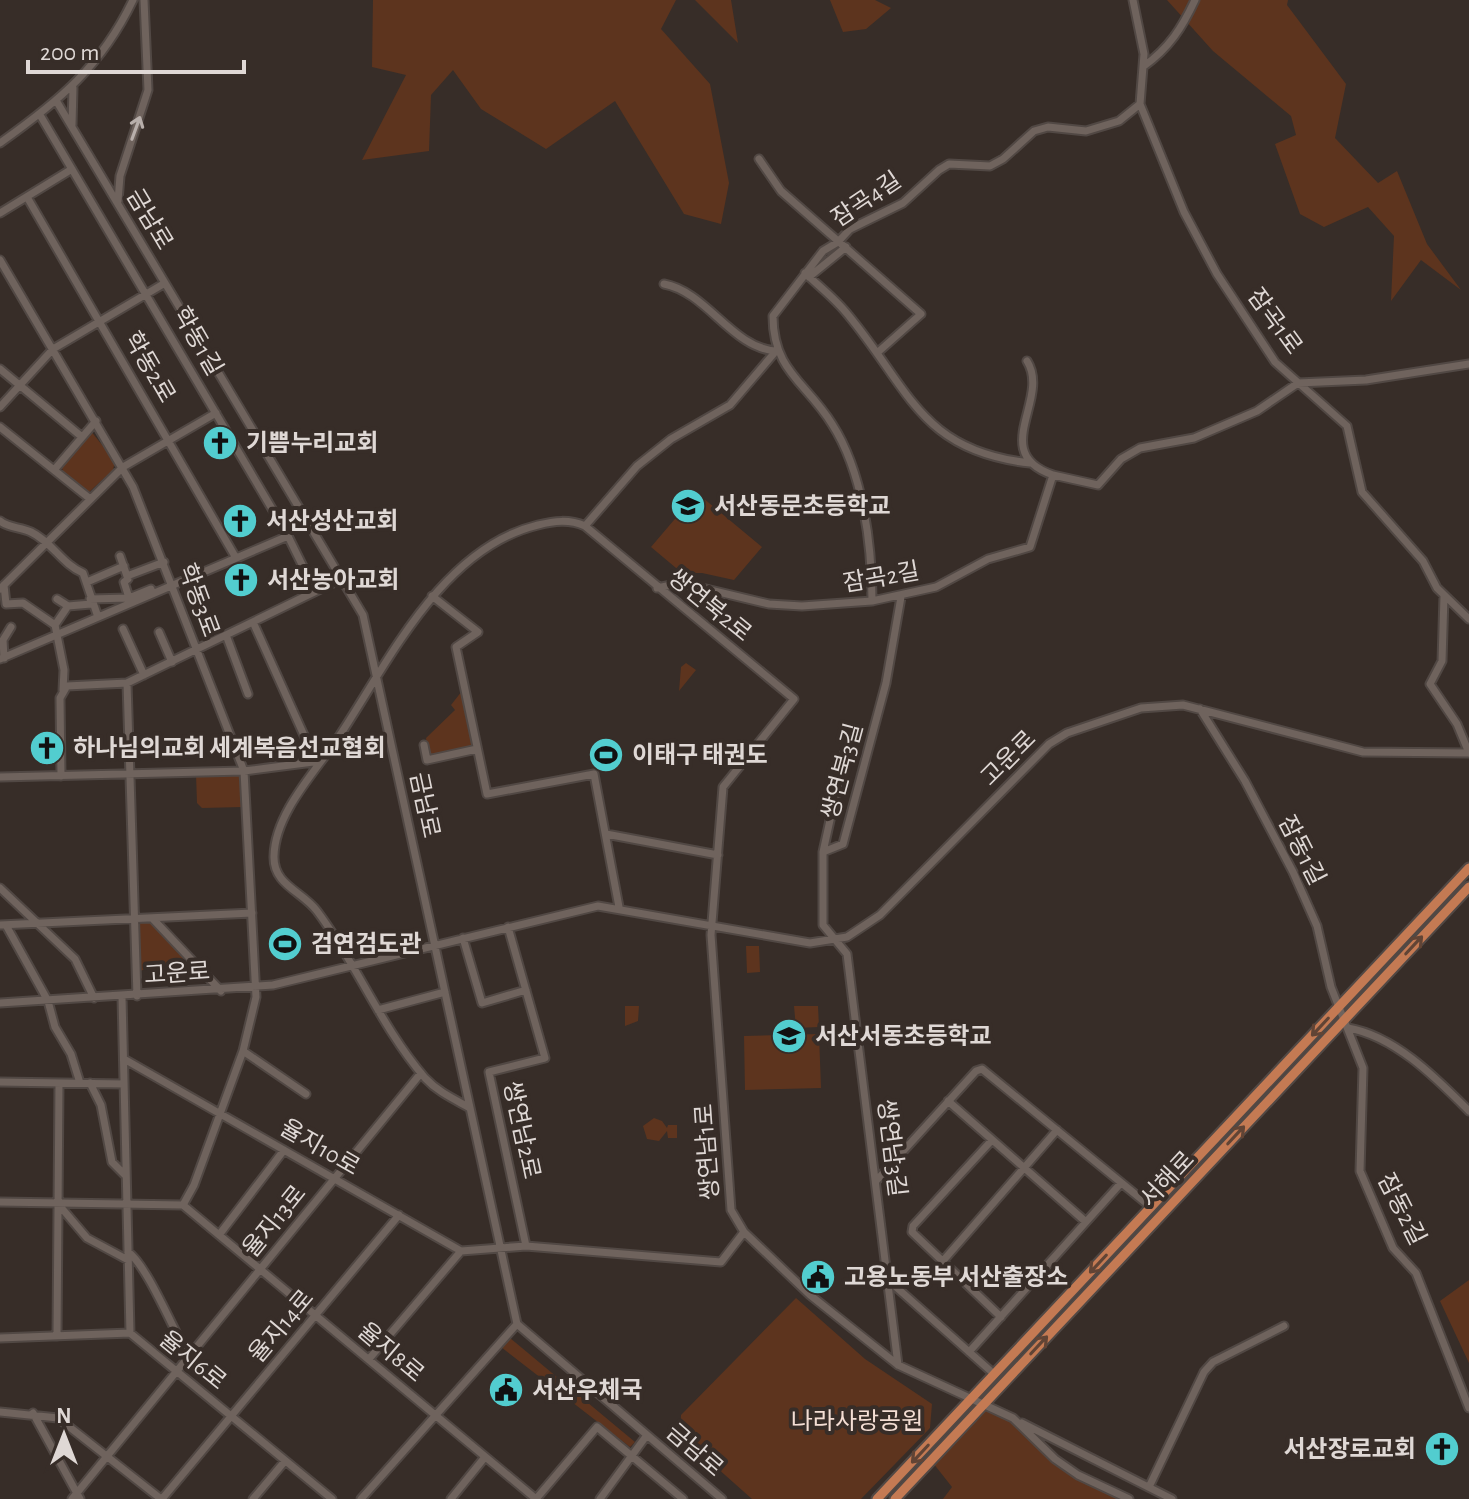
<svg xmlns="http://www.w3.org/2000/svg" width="1469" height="1499" viewBox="0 0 1469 1499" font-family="'Alegreya Sans','Noto Sans KR',sans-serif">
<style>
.green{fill:#5d341e}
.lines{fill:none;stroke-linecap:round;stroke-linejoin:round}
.minor-casing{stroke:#514844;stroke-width:11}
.major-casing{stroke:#514844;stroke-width:13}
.minor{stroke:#6f635d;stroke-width:7}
.major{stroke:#c47a53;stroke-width:9}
.oneway{stroke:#b8afab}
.oneway2{stroke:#614435}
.labels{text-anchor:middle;stroke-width:8;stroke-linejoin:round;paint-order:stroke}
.street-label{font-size:24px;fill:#dfd8d5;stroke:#372d28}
.poi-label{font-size:24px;font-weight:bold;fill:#dfd8d5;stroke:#372d28;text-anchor:start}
.park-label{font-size:24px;fill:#f4ded4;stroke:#372d28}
</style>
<rect width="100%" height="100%" fill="#372d28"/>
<path class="green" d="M373 0H676L661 29 710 84 729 183 721 224 684 214 615 101 546 149 481 109 453 70 431 95 429 151 362 160 406 75 372 67Z
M695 0H731L738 43Z
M830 0H875L891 8 866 29 843 32Z
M1167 0H1288L1287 5 1346 84 1335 138 1378 183 1397 171 1427 244 1461 290 1421 260 1391 301 1394 236 1368 207 1324 227 1300 214 1275 144 1296 135 1291 116 1213 51Z
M90 430 115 461 113 470 88 493 63 471 61 465Z
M697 493 762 547 734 580 702 573H682L651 547Z
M686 663 696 670 679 691 681 667Z
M462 691 473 744 470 748 433 756 428 753 426 738 455 710 451 705Z
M242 773 243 807 202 808 197 803 196 774Z
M144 922H150L195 969 158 965 140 971 139 924Z
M746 946H759L760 972 747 973Z
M625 1006H639L638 1021 625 1026Z
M794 1006H818L819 1027 796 1028Z
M819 1034 821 1088 745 1090 744 1036Z
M654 1118 662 1121 667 1128 668 1125H677V1138H668L667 1131 659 1141 647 1139 643 1126Z
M1469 1280V1363L1440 1301Z
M796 1298 865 1359 932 1404 930 1428 861 1499H752L680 1435 681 1415Z
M510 1338 635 1442 630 1447 501 1347Z
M992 1410 1009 1418 1044 1451 1123 1499H943L952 1487 933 1463 983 1411Z"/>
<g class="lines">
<g class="minor-casing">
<path id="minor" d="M1133 0 1144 54 1140 104 1184 212 1217 274 1275 362 1347 426 1362 492 1423 561 1437 588 1469 619
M1144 66C1169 48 1182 28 1195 0
M57 102 363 615 517 1324 722 1499
M40 115 288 536 315 591
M72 125 73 88
M0 143C59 101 101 67 133 0
M759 159 781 191 921 314 877 353
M27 197 236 558
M118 201 120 176 148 90 144 0
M0 213 72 169
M0 260 133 487 244 771 256 997 243 1051 194 1185 183 1205
M805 273C820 287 837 300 849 316 910 390 921 451 1030 463
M809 277 846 247
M664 284C707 292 732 348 776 351
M1027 361C1051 399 988 453 1053 475
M0 369 82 437
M0 407 53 349 165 283
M0 427 89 498
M54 470 96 421
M0 521C8 528 21 527 31 532 52 542 62 564 83 573L98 617
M585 526 637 466 671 439 730 405 776 351
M120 556 128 579 124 582 130 601
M127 576 164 562
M87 582 124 566
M4 585 6 604 23 603 55 625
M657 588 681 583 769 604 802 606 872 601 936 587 988 559 1030 547 1053 475 1098 485 1121 459 1140 448 1194 438 1257 411 1298 383 1366 380 1469 364
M0 589 123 467 216 413
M432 596 478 632 456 647 487 794 594 774 619 907
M1444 596 1442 661 1430 684 1457 724 1469 753
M57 599 68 606 91 604
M90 599 129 598 151 589
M872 601C872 545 863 472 832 424 806 382 773 371 773 316L823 251 838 242 850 229 903 203 939 170 949 164 990 166 1003 159 1034 131 1048 127 1086 131 1119 121 1140 104
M253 622 316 762
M123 629 144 675
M159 632 172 662
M226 635 248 694
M4 658 3 640 11 627
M0 659 288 536
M127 683 137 996
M63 690 64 670 55 625 68 606
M1200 709 1245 781 1293 872 1317 926 1331 987 1363 1068 1360 1171 1393 1248 1416 1273 1469 1408
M424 745 427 760 477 749
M61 776 60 698 67 686 127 683 343 578
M0 777 244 771 321 761
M606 834 718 855
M823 852 845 752
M0 888 75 959 94 998
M153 919 221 991
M0 925 252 913
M7 927 48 1001 55 1027 71 1054 80 1083
M508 927 545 1058 489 1072 526 1246
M463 938 482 1003 526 990
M122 997 130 1333
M0 1003 273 985 598 906 810 943 847 937 880 915 1049 744 1067 733 1141 708 1183 705 1363 752 1469 753
M378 1010 445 992
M1348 1028C1395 1036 1436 1078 1469 1111
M243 1051 306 1094
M124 1059 461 1251 526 1246 721 1262 744 1232
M0 1082 124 1084
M90 1083 101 1105 112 1162 126 1176
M948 1101 1086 1222
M470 1108C454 1099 438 1092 425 1078 381 1027 357 964 317 911 302 891 273 885 274 856 275 812 317 770 340 735 389 661 442 548 538 525 554 521 569 519 585 526L794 699 723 787 711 935 731 1210 744 1232 810 1295 898 1365 1013 1418 1055 1459 1078 1475 1129 1499
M992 1140 913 1226 912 1232 1001 1317
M876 1181 976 1071 982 1069 1151 1207
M0 1202 183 1205 536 1499
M59 1205 87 1238 128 1260
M219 1235 284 1150
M128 1252C147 1265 174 1332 189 1357
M942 1262 1057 1130
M887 1279 994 1374
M57 1336 59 1083
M0 1338 130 1333 332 1499
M969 1352 1121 1183
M369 1359 461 1251
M898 1365 847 954 823 925V852L843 844 886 683 901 597
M0 1412 58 1418 161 1499
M33 1413 80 1499
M1022 1423 1172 1499
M1149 1487 1204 1372 1213 1362 1284 1326
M72 1499 421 1073
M162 1499 399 1215
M253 1499 285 1461
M361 1499 517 1324
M451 1499 485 1457
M536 1499 597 1427 683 1499
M600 1499 647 1435"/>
</g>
<g class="major-casing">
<path id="major" d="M877 1499 1469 868
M895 1499 1469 887"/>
</g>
<use href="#minor" class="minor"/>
<use href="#major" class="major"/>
</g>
<defs><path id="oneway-shaft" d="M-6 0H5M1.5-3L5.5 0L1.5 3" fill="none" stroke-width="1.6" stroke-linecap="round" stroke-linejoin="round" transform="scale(2)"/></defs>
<use class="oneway" href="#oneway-shaft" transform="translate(136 128) rotate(-70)"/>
<g class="oneway2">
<use href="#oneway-shaft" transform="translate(1414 945) rotate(-47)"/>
<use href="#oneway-shaft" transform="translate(1320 1027) rotate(133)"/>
<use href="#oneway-shaft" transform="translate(1236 1135) rotate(-47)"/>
<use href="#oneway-shaft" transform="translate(1098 1264) rotate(133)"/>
<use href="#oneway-shaft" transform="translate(1039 1345) rotate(-47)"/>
<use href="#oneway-shaft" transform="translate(920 1454) rotate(133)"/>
</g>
<defs>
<g id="church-disc" transform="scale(1.8)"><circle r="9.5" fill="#52cdcf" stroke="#372d28"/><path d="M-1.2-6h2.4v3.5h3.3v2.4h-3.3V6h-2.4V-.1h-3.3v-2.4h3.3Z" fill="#111"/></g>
<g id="school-disc" transform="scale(1.8)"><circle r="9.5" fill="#52cdcf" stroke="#372d28"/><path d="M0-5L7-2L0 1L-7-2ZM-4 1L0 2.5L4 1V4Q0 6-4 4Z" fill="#111"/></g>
<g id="stadium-disc" transform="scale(1.8)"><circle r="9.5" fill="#52cdcf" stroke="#372d28"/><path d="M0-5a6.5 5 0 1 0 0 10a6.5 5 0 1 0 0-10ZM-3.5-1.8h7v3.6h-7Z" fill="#111"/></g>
<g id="civic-disc" transform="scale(1.8)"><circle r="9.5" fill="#52cdcf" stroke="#372d28"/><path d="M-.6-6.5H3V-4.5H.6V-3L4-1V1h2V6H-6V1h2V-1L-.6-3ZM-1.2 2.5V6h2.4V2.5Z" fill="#111"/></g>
</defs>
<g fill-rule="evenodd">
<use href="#church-disc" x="220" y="443"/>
<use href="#school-disc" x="688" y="506"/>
<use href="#church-disc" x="240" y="521"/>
<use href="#church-disc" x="241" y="580"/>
<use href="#church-disc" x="47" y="748"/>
<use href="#stadium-disc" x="606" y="755"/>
<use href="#stadium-disc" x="285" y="944"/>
<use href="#school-disc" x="789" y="1036"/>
<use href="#civic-disc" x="818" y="1277"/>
<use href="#civic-disc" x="506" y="1390"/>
<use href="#church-disc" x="1442" y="1449"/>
</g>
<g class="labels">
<g class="street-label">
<text transform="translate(866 199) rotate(-34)" y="8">잠곡4길</text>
<text transform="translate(150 219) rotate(59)" y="8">금남로</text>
<text transform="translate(1275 321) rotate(54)" y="8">잠곡1로</text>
<text transform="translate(198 341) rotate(60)" y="8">학동1길</text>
<text transform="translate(150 367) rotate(60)" y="8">학동2로</text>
<text transform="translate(881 577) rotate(-10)" y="8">잠곡2길</text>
<text transform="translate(199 600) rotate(70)" y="8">학동3로</text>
<text transform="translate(710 605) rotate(39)" y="8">쌍연북2로</text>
<text transform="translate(1008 758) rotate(-45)" y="8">고운로</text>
<text transform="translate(842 771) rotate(-75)" y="8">쌍연북3길</text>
<text transform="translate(425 805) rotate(78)" y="8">금남로</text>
<text transform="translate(1302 850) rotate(63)" y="8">잠동1길</text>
<text transform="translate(177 973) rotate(-4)" y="8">고운로</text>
<text transform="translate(522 1130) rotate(78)" y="8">쌍연남2로</text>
<text transform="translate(320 1147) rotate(30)" y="8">율지10로</text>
<text transform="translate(892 1148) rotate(83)" y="8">쌍연남3길</text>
<text transform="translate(707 1152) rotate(-94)" y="8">쌍연남1로</text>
<text transform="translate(1167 1179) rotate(-47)" y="8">서해로</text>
<text transform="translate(1402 1209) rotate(63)" y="8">잠동2길</text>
<text transform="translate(274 1221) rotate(-51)" y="8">율지13로</text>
<text transform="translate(281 1326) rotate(-50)" y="8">율지14로</text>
<text transform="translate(391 1352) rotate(40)" y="8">율지8로</text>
<text transform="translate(193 1360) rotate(39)" y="8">율지6로</text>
<text transform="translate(695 1450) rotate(41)" y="8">금남로</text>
</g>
<g class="poi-label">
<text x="246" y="451">기쁨누리교회</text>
<text x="714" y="514">서산동문초등학교</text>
<text x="266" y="529">서산성산교회</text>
<text x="267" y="588">서산농아교회</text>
<text x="73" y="756">하나님의교회 세계복음선교협회</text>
<text x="632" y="763">이태구 태권도</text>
<text x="311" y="952">검연검도관</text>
<text x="815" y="1044">서산서동초등학교</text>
<text x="844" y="1285">고용노동부 서산출장소</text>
<text x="532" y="1398">서산우체국</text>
<text x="1416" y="1457" text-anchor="end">서산장로교회</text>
</g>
<g class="park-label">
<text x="857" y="1429">나라사랑공원</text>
</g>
</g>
<g transform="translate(64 1435)" stroke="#372d28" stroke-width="6" paint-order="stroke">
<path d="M0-6L14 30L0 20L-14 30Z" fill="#dfd8d5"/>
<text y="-12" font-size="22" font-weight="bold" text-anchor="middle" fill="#dfd8d5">N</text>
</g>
<path d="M28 60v12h216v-12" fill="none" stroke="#dfd8d5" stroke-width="4"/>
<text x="40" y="60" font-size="24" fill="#dfd8d5" stroke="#372d28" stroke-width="6" paint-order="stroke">200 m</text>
</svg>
